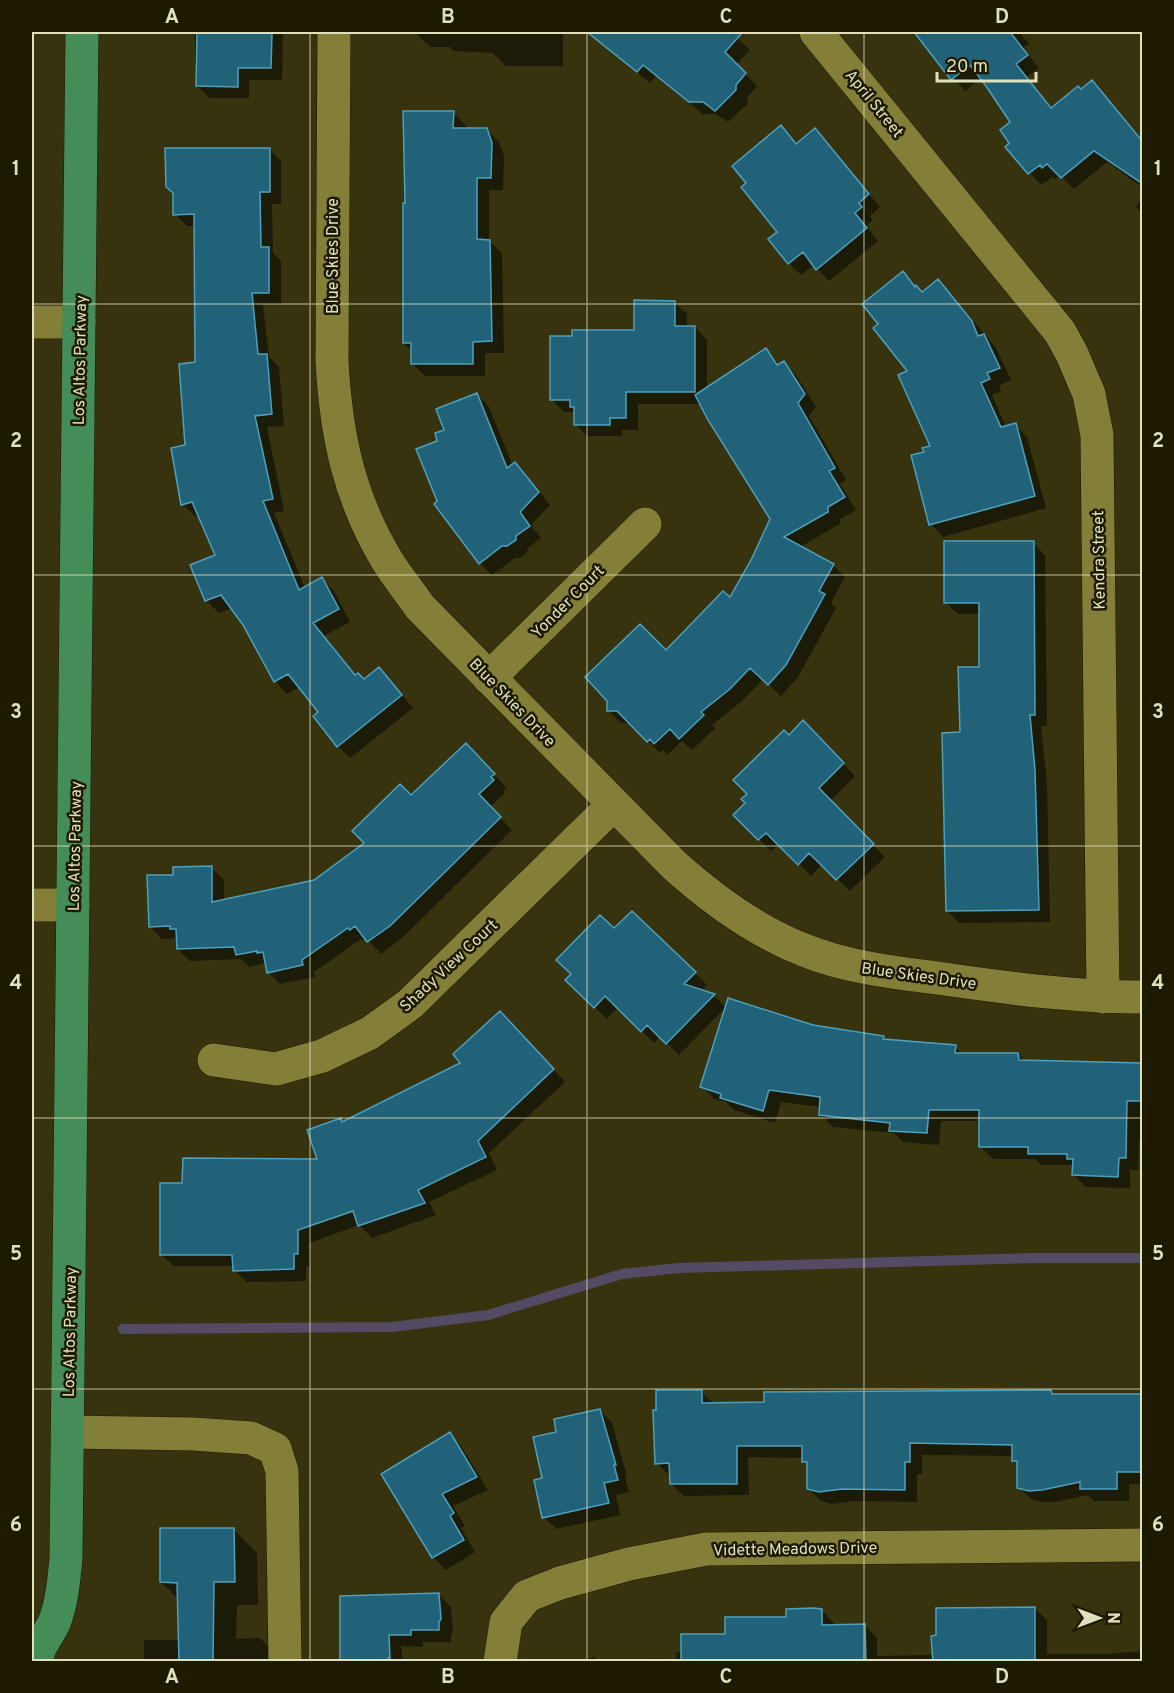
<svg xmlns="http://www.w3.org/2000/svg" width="1174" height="1693" viewBox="0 0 1174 1693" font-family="Overpass,sans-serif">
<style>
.shadow{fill:#0007}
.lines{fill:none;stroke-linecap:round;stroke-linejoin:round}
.stream{stroke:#534b64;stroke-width:10}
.building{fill:#226278;stroke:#4da0be;stroke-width:1.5}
.minor-casing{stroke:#1c1a05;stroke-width:34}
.major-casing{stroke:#1c1a05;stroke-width:34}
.minor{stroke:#837e38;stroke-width:33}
.major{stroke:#458d58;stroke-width:33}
.grid{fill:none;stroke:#e1e0bd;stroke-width:1.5;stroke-opacity:0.55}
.labels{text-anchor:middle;stroke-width:5;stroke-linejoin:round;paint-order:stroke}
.street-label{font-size:16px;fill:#e1e0bd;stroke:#1d1a00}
.neatline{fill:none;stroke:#e1e0bd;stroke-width:2}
.grid-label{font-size:20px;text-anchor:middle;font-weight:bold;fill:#e1e0bd}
</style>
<rect width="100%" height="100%" fill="#36330e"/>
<path class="shadow" d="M195 32H283L282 80H249V98H210L197 86 198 68 195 65Z
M417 32H563V66H506L493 53 454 51 450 47H430L417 34Z
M595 32H730L750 50 736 65 757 86 747 98 748 103 728 122 716 114H703L656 76 650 83 605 46 593 34Z
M914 32H1019L1029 44 1023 48 1039 68 1027 77 1053 109 1142 142V187L1107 162 1074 189 1060 175 1055 179 1053 177 1041 185 1007 147 1011 143 1012 122 982 77 965 91Z
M453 113 466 125 465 129H486L499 142 504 156 503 190H489V241L502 253 504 353H485V376H425L413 364V352L404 343Z
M781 127 798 145 815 130 880 207 870 216 873 220 866 226 878 241 829 281 814 265 801 275 789 263 779 232 748 183Z
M269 149 281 161V204H272L273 253 281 261V304H263L269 357 279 367 284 426 267 427 284 511 274 513 305 588 321 579 334 591 350 622 324 636 357 676 364 681 379 669 413 708 350 758 338 746 320 712 300 687 287 694 275 681 244 624 232 608 219 613 207 601 192 566 217 556 199 515 195 516 182 504 187 447 197 364 196 226H187L175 214Z
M1142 198V213L1136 207Z
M903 273 923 294 950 293 996 348 1011 380 999 386 1001 391 992 395 1006 427 1015 425 1027 437 1046 508 943 537 931 524 925 453 932 447 909 372 880 324Z
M674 302 687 314V327H695L707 340V390L766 350 780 365 783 363 796 375 816 407 809 416 846 480 840 484 856 510 840 519V524L800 547 833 565 845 577 831 603 836 608 798 677 781 696 763 679 742 701 712 725 715 728 692 750 682 741 667 755 663 750 660 753 630 723H621L609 711 666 652 730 600 753 559 772 519 701 404H638V430H622V436H587L575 424V412H564L551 399Z
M477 394 489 407 513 466 515 464 527 476 550 505 531 525 541 538 528 548 527 552 520 558H515L492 575 480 563 439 502V441Z
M1033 543 1045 555 1047 726H1041L1047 783 1050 922 959 923 947 910 961 734 981 669V614H958L945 602Z
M803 722 855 776 830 801 885 857 850 891 822 864 811 876 779 844 771 851 735 815 747 803 789 737Z
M466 745 506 787 503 791 505 793 490 807 512 830 402 938 381 954 366 938 363 941 361 939 314 972 315 977 280 984 268 972 266 963 249 967 241 959 190 961 178 949V938L162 939 150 927 174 876 211 868 224 880V901L315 881 366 843Z
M614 931 695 973 707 985 701 991 714 996 726 1007 679 1055 660 1036 654 1043 618 1007 607 1019 567 980Z
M512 1025 565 1082 489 1153 497 1170 429 1202 436 1215 372 1238 359 1225 309 1243 310 1266H306V1281L247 1282 234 1270V1266H173L161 1254 184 1185 319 1160 341 1120 344 1123 463 1063Z
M812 1027 883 1037 888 1041 955 1047 963 1055 1018 1054 1025 1062 1142 1065V1141L1139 1140 1138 1170H1130V1188L1086 1187 1074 1175V1165H1041L1035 1159H993L981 1147V1121H941L939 1145 903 1142 894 1133 833 1127 820 1114 821 1107 781 1102 775 1123 734 1110 726 1102 714 1099 702 1086Z
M701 1391 714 1404 1051 1392 1055 1396 1142 1395V1484H1129V1501H1094L1088 1495 1055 1502H1042L1031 1499 1019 1487V1466L1014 1461V1456L922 1455V1474H917V1502L855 1501 832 1504 821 1501 809 1489 808 1466 804 1462V1458L748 1457 749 1495 684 1496 671 1484V1475H669L657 1463Z
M600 1410 612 1423 627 1476 625 1477 629 1492 616 1495 620 1515 556 1529 544 1517 558 1433Z
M449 1434 461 1446 488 1490 453 1506 465 1526 461 1528 475 1552 446 1570 434 1558 383 1474Z
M233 1529 257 1553 258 1605H237L236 1639 260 1638 283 1662H144V1640H180L179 1600 161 1582Z
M438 1594 451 1607 453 1632 451 1635V1642H423V1647L401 1646 403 1662H342Z
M1034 1608 1047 1620V1654H1108L1142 1651V1662H676V1653L726 1635 821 1610 833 1622V1626L865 1625 877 1638V1656L934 1655Z
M594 1657 599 1662H577Z
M658 1658 662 1662H644Z"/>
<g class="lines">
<path class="stream" d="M123 1329 392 1327 488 1315 622 1274 679 1268 1032 1258H1142"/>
</g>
<path class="building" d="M197 32 272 33 271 68H238V87L196 86Z
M587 32H743L725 52 746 73 736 85V90L715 111 703 102H689L643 65 637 72Z
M914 32H1010L1028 55 1016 64 1051 108 1078 86 1081 89 1092 80 1143 142V184L1094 151 1061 178 1047 164 1042 168 1040 165 1028 174 1005 147 1009 143 1000 130 1010 122 986 86 970 65 951 80Z
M403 111H454L453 128H487L492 143 491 178H477V239L490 240 492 341 473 342V364H411V343H403V203H405Z
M781 125 796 144 815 128 869 194 859 203 862 207 855 213 867 228 816 270 803 252 788 264 768 239 777 232 741 187 746 183 732 166Z
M165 148H270V192H260L261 247H269V293H252L258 354H267L272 414 255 416 273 499 263 501 299 590 322 577 339 609 313 623 355 675 358 673 364 679 379 667 402 695 337 747 313 716 318 712 288 674 274 682 243 625 221 595 205 601 190 565 215 555 192 502 181 505 171 448 185 445 179 364 195 362 194 214 173 215V193L166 187Z
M903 271 915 287 916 285 922 292 938 279 972 321 978 336 984 334 1000 368 987 373 990 379 981 383 1001 427 1016 423 1035 496 929 525 911 455 924 452 922 448 930 446 898 375 907 371 873 328 878 324 862 304Z
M634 300 675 301V326H695V392H626V418H610V425H574V407H570V400H550V336H572V330H634Z
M766 348 777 365 784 361 805 394 798 403 835 468 829 471 845 497 828 507V512L784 537 834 564 819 591 825 594 786 665 768 685 750 668 730 689 701 712 704 715 679 739 670 729 654 744 650 739 647 742 617 711H607V701L585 677 640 624 666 650 723 591 730 597 752 558 770 519 708 420 695 395Z
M477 393 507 468 515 462 539 492 520 512 530 526 516 536V540L507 546H502L479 564 434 504 437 501 416 449 437 441 435 433 444 430 436 409Z
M944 541H1034L1035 715H1030L1035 770 1039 910 946 911 942 733 960 732 958 667H979V603H944Z
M803 720 844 763 819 788 874 844 836 880 809 853 798 865 766 833 758 840 733 815 745 803 741 799 747 794 733 780 784 730 789 735Z
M466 743 495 774 491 777 494 780 479 794 501 817 390 926 367 942 355 926 350 930 348 928 302 960 303 965 267 973 263 952 257 953V951L236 955 234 947 177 949 176 929H170V926L149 927 147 875H173V867L212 866V902L314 880 364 843 352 831 400 784 411 795Z
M632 911 696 972 684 984 715 994 666 1044 647 1025 641 1032 605 996 594 1008 565 980 571 974 556 960 600 915 614 928Z
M728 998 813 1025 884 1036 883 1039 956 1045 955 1053H1018L1019 1060 1142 1063 1141 1101H1127L1126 1158H1119L1118 1177 1072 1175 1073 1159H1067V1154H1028V1147H979V1110H929L927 1133 889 1131 890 1123 819 1115 820 1097 769 1090 763 1111 720 1098 721 1094 700 1087Z
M500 1011 554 1069 478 1141 486 1157 418 1190 425 1203 358 1226 353 1211 298 1230V1254H294V1269L233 1271 232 1255H160V1183H182L183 1158 317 1159 307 1130 341 1118 342 1122 460 1063 453 1054Z
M656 1390H702V1403L764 1402V1392L1051 1390 1052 1394H1143V1472H1117V1489H1080V1482L1042 1490 1029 1491 1017 1488V1461H1012V1445L910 1443V1462H905V1490L842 1489 819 1492 807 1489V1462H802V1446H737V1484H670L669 1463 655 1464 653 1410H656Z
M600 1409 616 1465H614L618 1480 604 1483 609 1503 542 1518 534 1480 542 1478 533 1437 556 1432 554 1419Z
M450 1432 477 1477 442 1494 454 1513 450 1516 464 1540 432 1558 381 1474Z
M160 1528H234L235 1582H214L213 1662H179L177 1583 160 1582Z
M439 1593 441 1619 439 1622V1630H411V1635H389L390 1658H388V1662H340V1596Z
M1035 1607V1662H933L931 1636 936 1635V1608Z
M814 1608 822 1609V1625L865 1624 866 1662H681V1634H725V1617H786V1609Z"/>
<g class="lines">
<g class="minor-casing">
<path id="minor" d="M334 32 332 361C336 435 349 498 388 562 398 578 410 592 420 607L674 865C713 900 755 931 804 950 851 969 901 973 951 980 1015 989 1078 997 1142 997
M816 32 1060 332 1072 354 1089 394 1097 435 1103 997
M32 322H79
M489 678 645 524
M32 905H73
M214 1060 276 1069 322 1056 370 1033 410 1004 614 804
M68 1432 193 1434 251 1438 275 1449 282 1471 285 1662
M500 1662 506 1622 527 1596 560 1583 629 1564 706 1549 1142 1545"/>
</g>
<g class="major-casing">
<path id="major" d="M36 1662C37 1647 48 1636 54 1623 62 1603 64 1579 66 1558L82 32"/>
</g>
<use href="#minor" class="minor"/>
<use href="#major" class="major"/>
</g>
<path class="grid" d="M310 32V1662M587 32V1662M864 32V1662M32 304H1142M32 575H1142M32 846H1142M32 1118H1142M32 1389H1142"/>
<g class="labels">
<g class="street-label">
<text transform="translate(875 103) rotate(51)" y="6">April Street</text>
<text transform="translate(332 256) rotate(-90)" y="6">Blue Skies Drive</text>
<text transform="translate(79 360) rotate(-89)" y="6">Los Altos Parkway</text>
<text transform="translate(1098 560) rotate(-91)" y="6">Kendra Street</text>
<text transform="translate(567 601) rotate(-45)" y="6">Yonder Court</text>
<text transform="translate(513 702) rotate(46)" y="6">Blue Skies Drive</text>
<text transform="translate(74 846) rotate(-89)" y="6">Los Altos Parkway</text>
<text transform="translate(448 965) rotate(-43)" y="6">Shady View Court</text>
<text transform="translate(919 975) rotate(8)" y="6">Blue Skies Drive</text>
<text transform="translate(69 1332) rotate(-89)" y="6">Los Altos Parkway</text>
<text transform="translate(795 1548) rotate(-1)" y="6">Vidette Meadows Drive</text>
</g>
</g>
<rect width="1174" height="1693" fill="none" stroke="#1d1a00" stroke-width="66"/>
<g transform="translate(1099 1618) rotate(90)" stroke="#1d1a00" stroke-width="4.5" paint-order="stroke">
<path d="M0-4.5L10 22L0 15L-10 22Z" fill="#e1e0bd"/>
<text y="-9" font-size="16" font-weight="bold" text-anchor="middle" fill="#e1e0bd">N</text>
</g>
<path d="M937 72v9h99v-9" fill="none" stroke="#e1e0bd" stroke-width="3"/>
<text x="946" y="72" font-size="18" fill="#e1e0bd" stroke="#1d1a00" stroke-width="4.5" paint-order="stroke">20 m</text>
<rect x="33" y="33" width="1108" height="1627" class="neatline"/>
<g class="grid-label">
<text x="172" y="23">A</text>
<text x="448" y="23">B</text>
<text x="726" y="23">C</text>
<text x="1002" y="23">D</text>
<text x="16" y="175">1</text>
<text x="1158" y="175">1</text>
<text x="16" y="447">2</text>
<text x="1158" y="447">2</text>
<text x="16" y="718">3</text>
<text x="1158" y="718">3</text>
<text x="16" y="989">4</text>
<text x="1158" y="989">4</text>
<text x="16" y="1260">5</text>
<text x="1158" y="1260">5</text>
<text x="16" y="1531">6</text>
<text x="1158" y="1531">6</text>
<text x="172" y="1683">A</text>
<text x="448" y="1683">B</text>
<text x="726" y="1683">C</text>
<text x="1002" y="1683">D</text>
</g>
</svg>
